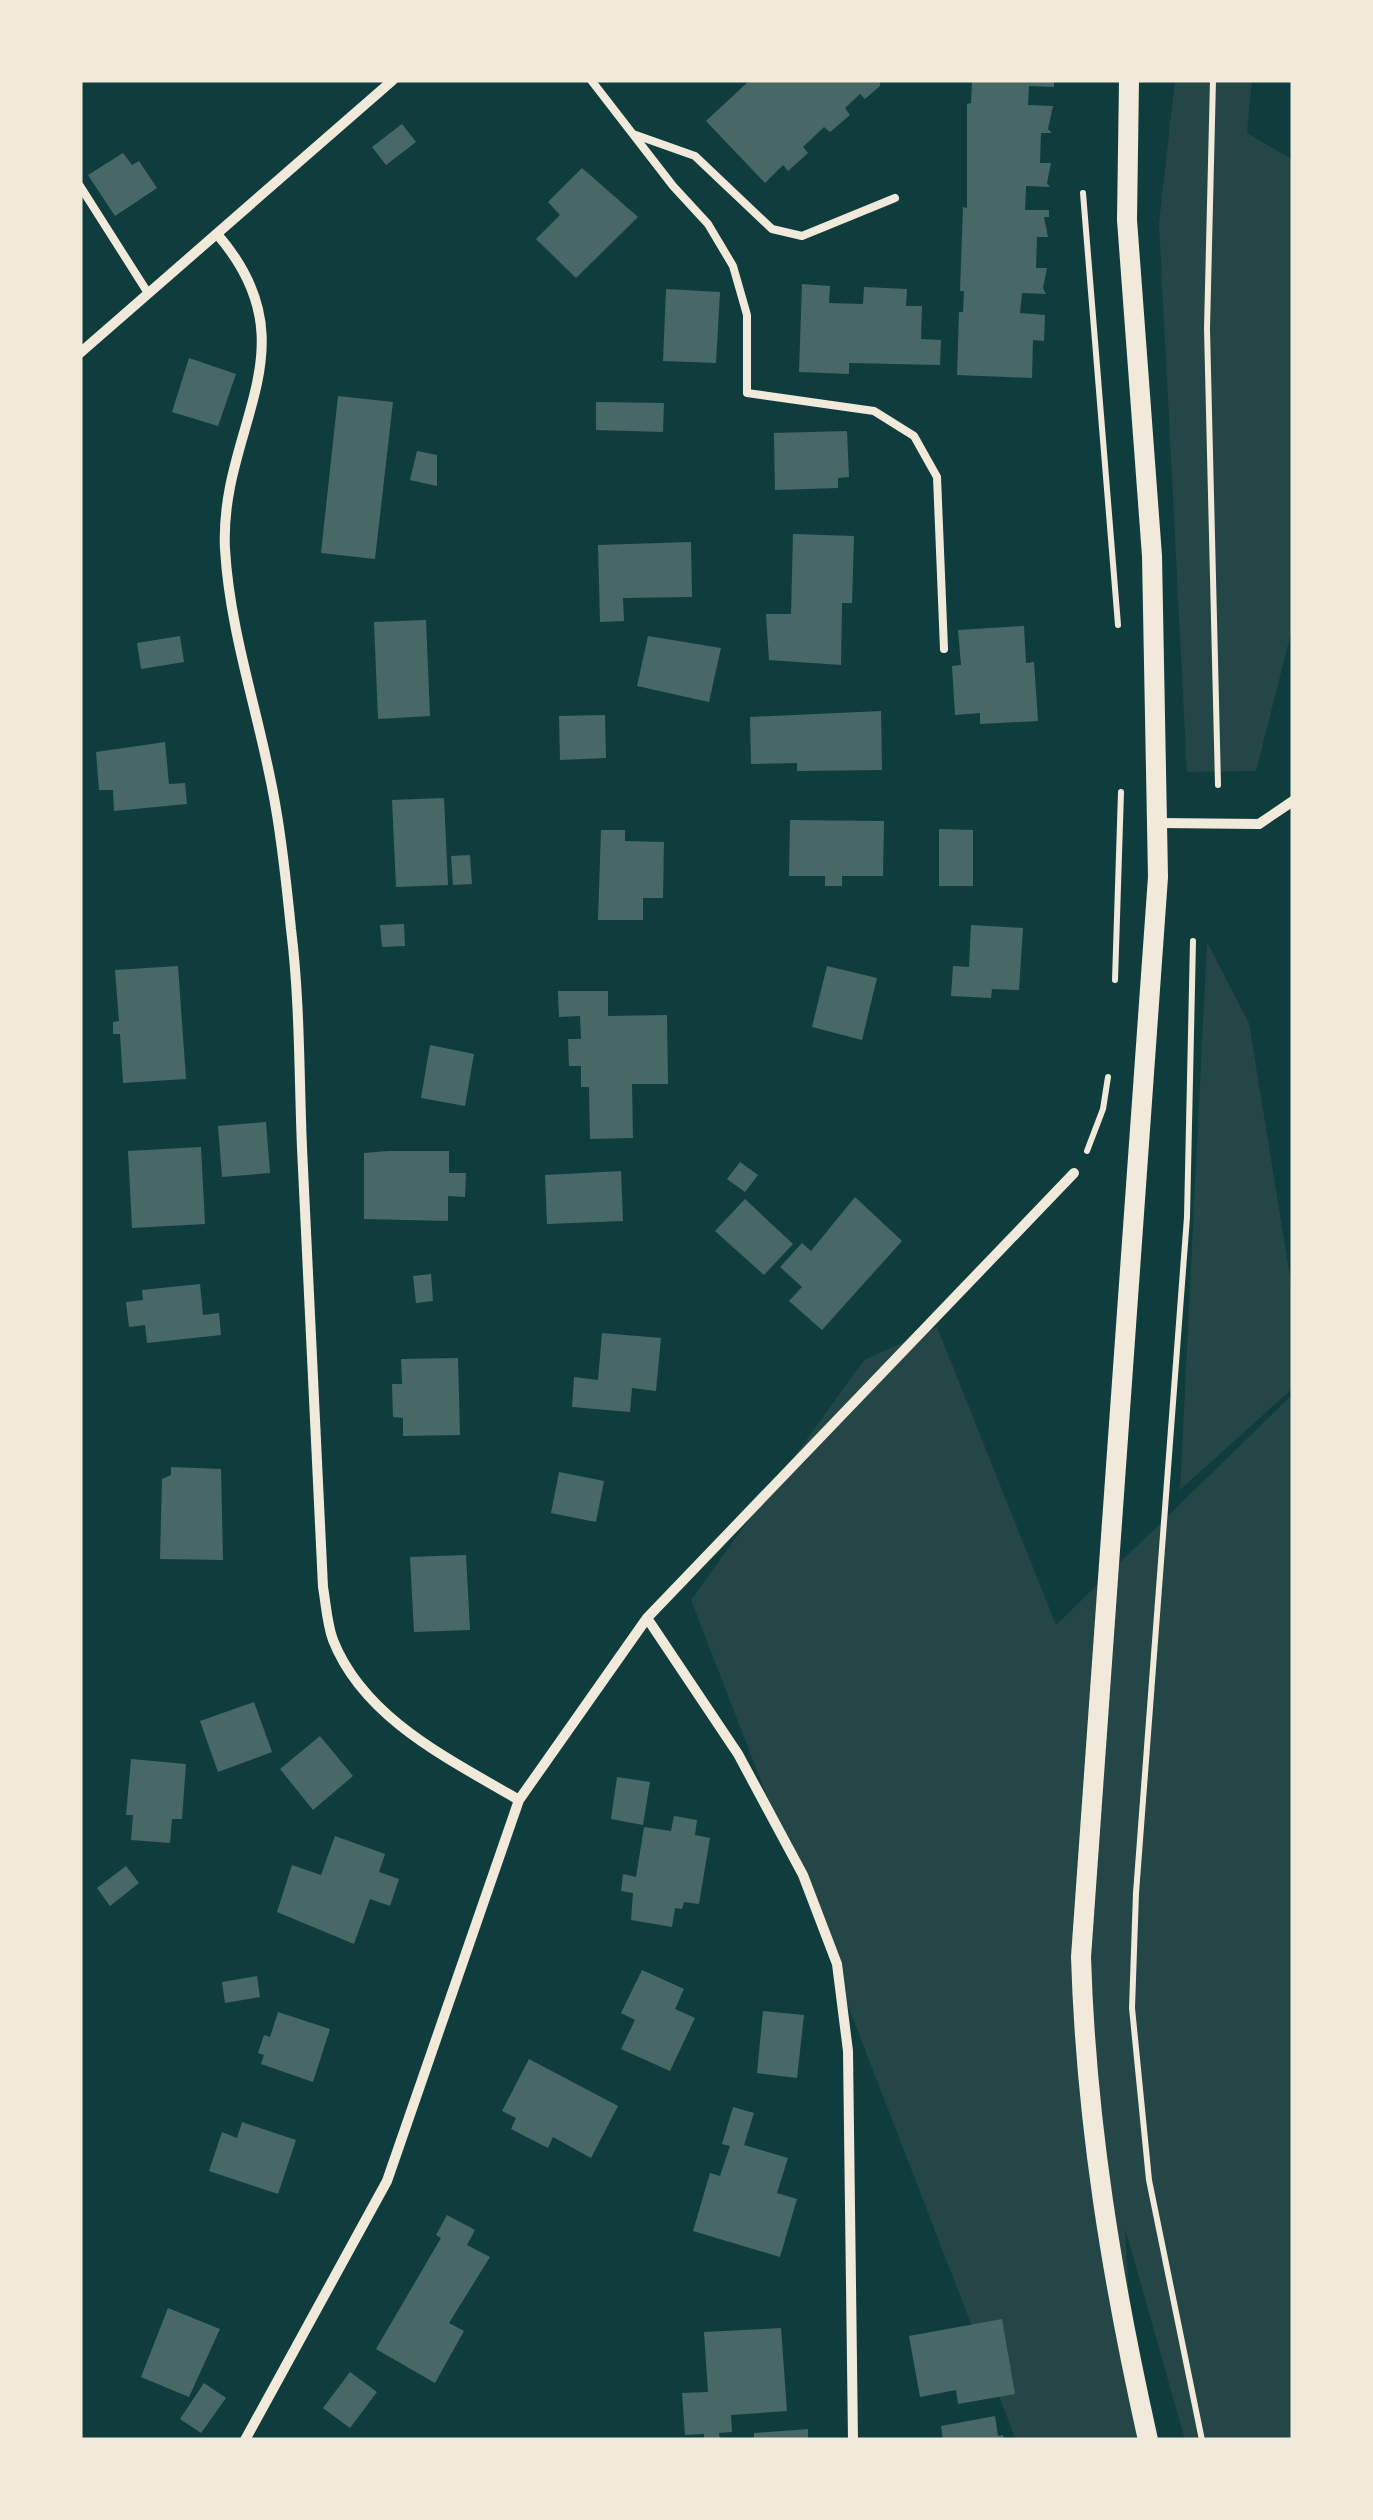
<svg xmlns="http://www.w3.org/2000/svg" width="1373" height="2520" viewBox="0 0 1373 2520" font-family="Spectral,serif">
<style>
.green{fill:#244646}
.building{fill:#486865}
.lines{fill:none;stroke-linecap:round;stroke-linejoin:round}
.path{stroke:#f1e9da;stroke-width:6}
.service{stroke:#f1e9da;stroke-width:8}
.minor{stroke:#f1e9da;stroke-width:10}
.secondary{stroke:#f1e9da;stroke-width:20}
</style>
<rect width="100%" height="100%" fill="#0f3d3e"/>
<path class="green" d="M1175 80H1252L1247 133 1293 160V625L1256 771 1187 772 1159 223Z
M1207 942 1249 1023 1293 1295V1388L1180 1490Z
M937 1327 1056 1625 1293 1394V2440H1185L1125 2228 1137 2440H1016L691 1600 864 1360Z"/>
<path class="building" d="M750 80H880V86L865 99 860 94 845 108 850 115 830 132 824 127 803 147 808 153 788 171 783 165 765 183 706 121Z
M972 80H1054V87L1029 86 1028 105 1053 106 1048 129 1052 133H1041L1040 163H1051L1047 183 1050 187 1026 186 1025 210H1049V217H1044L1048 237H1037L1036 268H1047L1043 288 1046 294 1022 293 1020 313 1045 315 1044 341 1033 340 1032 378 957 375 959 312H963L964 291H960L963 207 967 208V104L971 103Z
M402 124 416 142 386 165 372 147Z
M123 153 132 165 139 161 157 188 115 216 88 175Z
M582 168 638 217 576 278 536 239 560 215 548 202Z
M802 284 830 286 829 303 863 304 864 287 907 289 906 306H922L921 339 941 340 940 365 849 363V374L799 372Z
M666 289 720 292 716 363 663 361Z
M189 358 236 374 218 426 172 412Z
M338 396 393 402 375 559 321 553Z
M596 402 664 403 663 432 596 430Z
M847 431 849 477 838 478V488L775 490 774 433Z
M417 451 437 455V486L410 480Z
M793 534 854 536 852 603H842L841 665 769 660 766 614H791Z
M691 542 692 597 623 598 624 621 600 622 598 545Z
M426 620 430 716 378 719 374 622Z
M1024 626 1026 663 1034 662 1038 721 980 724V713L955 715 952 666 961 665 958 630Z
M180 636 184 662 141 669 137 643Z
M648 636 721 648 709 702 637 686Z
M881 711 882 770 797 771V763L751 764 750 717Z
M605 715 606 758 560 760 559 716Z
M165 742 169 784 185 783 187 804 114 811 113 790H99L96 752Z
M444 798 448 885 396 887 392 800Z
M790 820 884 821 883 876H842V886H825V876H789Z
M939 829 973 830V886H939Z
M601 830H625V841L664 842 663 898H643V920H598Z
M470 855 472 884 453 885 451 856Z
M404 924 405 946 382 947 380 925Z
M971 925 1023 928 1019 990 992 989 991 998 951 996 953 966 969 967Z
M178 966 186 1079 123 1083 120 1034H113V1022L119 1021 115 970Z
M827 966 877 978 862 1040 812 1027Z
M558 991H608V1016L667 1015 668 1084H632L633 1138 590 1139 589 1087H581V1066H569L568 1039H581L580 1016 559 1017Z
M430 1045 474 1054 465 1106 421 1098Z
M266 1122 270 1173 222 1177 218 1126Z
M201 1147 205 1224 132 1228 128 1151Z
M388 1151H449V1173H466L465 1197 448 1196V1221L364 1219V1153Z
M740 1162 758 1175 745 1192 727 1179Z
M621 1171 623 1221 547 1224 545 1175Z
M855 1197 902 1241 822 1330 789 1301 802 1287 780 1267 802 1243 811 1251Z
M745 1199 793 1244 764 1275 715 1231Z
M431 1274 433 1301 416 1303 413 1276Z
M200 1284 203 1315 219 1313 221 1335 147 1343 145 1325 129 1327 126 1302 143 1300 142 1290Z
M602 1333 661 1338 656 1391 632 1388 630 1412 572 1407 574 1377 598 1380Z
M458 1358 460 1435 403 1436V1418L393 1417 392 1384H402L401 1359Z
M171 1467 221 1469 223 1560 160 1559 162 1479 171 1475Z
M559 1472 604 1481 596 1522 551 1513Z
M466 1555 470 1630 414 1632 410 1557Z
M254 1702 272 1752 218 1772 200 1721Z
M320 1736 353 1776 313 1810 280 1769Z
M131 1759 186 1764 182 1819H172L170 1843 131 1840 133 1815H126Z
M617 1777 650 1782 643 1825 611 1819Z
M674 1816 697 1820 695 1835 710 1838 699 1904 684 1902 682 1909 675 1908 672 1927 631 1920 633 1893 621 1891 623 1874 636 1877 644 1827 671 1831Z
M335 1836 385 1854 379 1872 399 1879 390 1906 370 1899 354 1944 277 1912 292 1865 321 1875Z
M126 1866 139 1883 110 1906 97 1888Z
M642 1970 684 1989 675 2009 695 2018 670 2071 621 2049 635 2020 621 2013Z
M257 1976 260 1997 225 2003 222 1982Z
M763 2011 804 2015 797 2078 757 2073Z
M278 2012 330 2029 313 2082 261 2064 264 2055 258 2053 264 2035 270 2037Z
M529 2059 618 2106 591 2158 553 2137 548 2148 511 2129 516 2118 502 2111Z
M733 2107 754 2113 744 2145 788 2158 777 2193 797 2199 780 2257 693 2231 710 2173 720 2176 730 2146 722 2144Z
M242 2122 296 2140 278 2194 209 2171 222 2132 237 2138Z
M447 2215 475 2230 467 2245 490 2257 449 2323 464 2331 435 2383 376 2349 441 2238 436 2235Z
M168 2308 220 2329 189 2397 141 2377Z
M1002 2319 1015 2394 958 2404 956 2390 920 2397 909 2336Z
M781 2328 787 2411 731 2415 732 2432 719 2433 720 2440H704V2434L685 2435 682 2393 708 2392 704 2332Z
M350 2372 377 2392 350 2428 323 2408Z
M204 2383 226 2398 201 2433 180 2419Z
M995 2416 998 2436 1003 2435 1004 2440H943L941 2426Z
M808 2429V2440H754V2433Z"/>
<g class="lines">
<path class="path" d="M1213 80 1207 329 1218 785
M1083 193 1118 625
M1193 941 1187 1217 1136 1893 1132 2008 1149 2180 1202 2440
M1115 980 1121 792
M1087 1151 1103 1109 1108 1077"/>
<path class="service" d="M591 80 673 186 708 224 733 266 747 315V393L874 411 914 436 937 477 944 649
M633 134 695 156 772 229 802 236 895 198
M80 186 148 293"/>
<path class="minor" d="M217 234C316 348 219 427 225 549 230 637 262 722 276 809 283 849 287 889 291 929 300 1001 299 1076 302 1148 309 1295 316 1441 323 1587 326 1604 327 1624 333 1640 364 1719 451 1760 519 1800
M80 353 393 80
M1159 823 1259 824 1293 801
M647 1618 738 1754 803 1875 837 1964 848 2051 853 2440
M245 2440 387 2181 519 1800 647 1618 1074 1173"/>
<path class="secondary" d="M1129 80 1127 220 1152 556 1158 877 1081 1957C1086 2122 1112 2279 1148 2440"/>
</g>
<rect width="1373" height="2520" fill="none" stroke="#f1e9da" stroke-width="165"/>
</svg>
